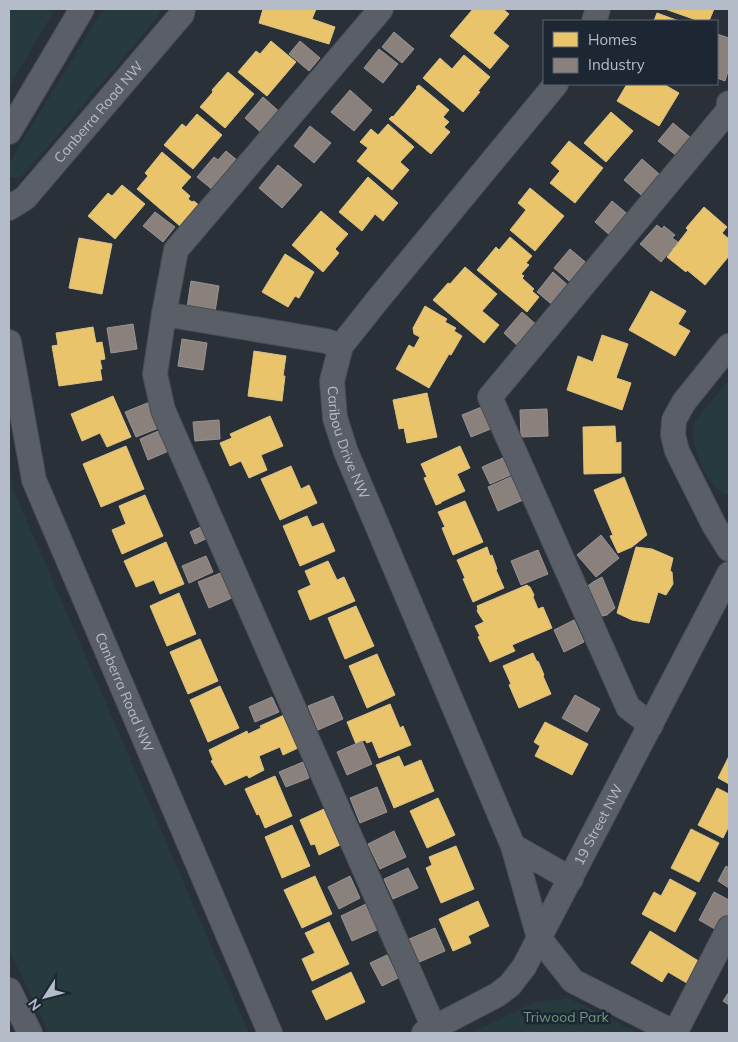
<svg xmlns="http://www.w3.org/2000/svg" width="738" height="1042" viewBox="0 0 738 1042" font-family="Mulish,sans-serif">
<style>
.green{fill:#273a3e}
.homes{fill:#e9c46a;stroke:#d9c286}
.industry{fill:#8a817c;stroke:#979393}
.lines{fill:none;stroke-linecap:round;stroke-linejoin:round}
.minor-casing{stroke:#484c53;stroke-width:26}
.minor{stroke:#5a5e66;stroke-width:24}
.labels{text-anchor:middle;stroke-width:5;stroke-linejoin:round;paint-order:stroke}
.street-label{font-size:14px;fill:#b4bcc9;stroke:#1d2633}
.park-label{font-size:14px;fill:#6b9a76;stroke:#1d2633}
</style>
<rect width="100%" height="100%" fill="#2a3038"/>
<path class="green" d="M9 9H55L9 87Z
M103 9H161L158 17 26 172C21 177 18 179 10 177L9 174V163Z
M729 380V495C708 492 687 442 695 423 696 419 699 416 701 413 710 402 720 391 729 380Z
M9 465 14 491 249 1033H49L9 950Z
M568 998 638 1033H471L535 1002Z"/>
<path class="homes" d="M263 9H316L312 19 335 27 329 44 259 23Z
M473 9H503L509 14 493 33 509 46 490 69 450 36Z
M665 9H714L709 21H699Z
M657 13 679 21H654Z
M271 41 296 62 267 96 238 72 256 51 260 54Z
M464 55 490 77 478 91 480 92 463 112 423 78 440 58 452 69Z
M228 72 254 94 225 128 200 107 213 92 212 90Z
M627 84H666L665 85 679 93 659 126 617 101Z
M419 85 449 110 443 117 449 122 444 127 450 132 431 154 389 119 392 116 393 117 417 88 416 87Z
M611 112 633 131 606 162 584 143Z
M197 114 222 135 193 169 164 145 182 124 186 127Z
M388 124 414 147 400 162 409 170 392 190 357 161 368 148 360 142 371 129 378 135Z
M569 141 603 168 575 203 550 183 560 171 551 163Z
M162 152 191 177 181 188 190 196 188 199 192 202 194 201 206 211 187 232 137 189 148 176 145 173Z
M368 177 398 203 383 221 375 214 362 231 339 212Z
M122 185 145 204 115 239 88 216 108 193 112 196Z
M530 188 564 216 535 251 510 230 526 210 518 203Z
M704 207 727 227 722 233 729 239V256L705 285 687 270 686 272 667 257 688 230 686 228Z
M321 211 348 234 335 249 339 253 323 272 292 245Z
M510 237 532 256 526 263 529 265 521 274 524 276 522 278 534 289 532 291 539 297 527 312 477 270 496 247 499 250Z
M79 238 112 244 102 294 69 288Z
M285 254 314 272 299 298 295 296 288 307 262 292Z
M465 267 497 294 482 311 499 325 484 343 433 300 448 283 450 284Z
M651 291 686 311 678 324 690 331 675 356 629 330Z
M425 306 447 319 445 322 456 328 454 331 462 336 451 355 449 354 429 388 396 369 409 345 414 348 420 337 414 334 413 328Z
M93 327 96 343 102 342 105 359 100 360 102 369H100L102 380 59 386 52 346 58 345 56 333Z
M602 335 628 344 616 378 631 383 622 410 567 390 578 356 593 362Z
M254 351 286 356 283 376H285L282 401 248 396Z
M427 393 437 437 407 443 404 428 399 429 393 400Z
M113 396 131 437 107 447 100 433 82 441 71 414Z
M270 416 283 446 261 455 267 470 249 478 241 461 230 466 220 443 232 438 230 434Z
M615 426 616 443 621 442V473L584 474 583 427Z
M126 446 144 489 101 507 83 464Z
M460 446 470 468 457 474 465 491 441 502V503L436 505 424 478 427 477 421 464Z
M291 466 301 489 309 485 317 503 280 520 261 479Z
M624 477 647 535 632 547 618 553 610 536 613 535 594 490Z
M145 495 163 536 122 554 112 530 126 524 119 506Z
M465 501 483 542 453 555 442 528 445 527 438 512Z
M307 516 312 527 323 523 335 551 300 566 283 526Z
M166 542 184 584 160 594 154 580 136 587 124 561Z
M487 547 490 556 492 555 497 569 496 570 504 588 473 602 463 579 465 578 457 560Z
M636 547 652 549 673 558 670 571 672 572 673 584 666 595 658 592 649 623 632 620 617 613Z
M328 561 337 580 344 577 355 601 310 620 298 591 311 585 305 571Z
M527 585 528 586 530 587 534 595 533 597 538 609 543 607 552 628 512 645 515 651 490 662 478 637 480 636 475 626 484 622 477 611 478 609 477 606Z
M179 593 196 634 167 646 150 606Z
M356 606 374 646 345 659 328 618Z
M200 639 218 681 188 694 170 652Z
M533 653 537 662 538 661 542 670 544 675 543 676 551 694 519 708 509 685 511 684 503 666Z
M377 654 395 695 367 708 349 666Z
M220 686 239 728 208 742 190 700Z
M390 704 400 728 403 726 411 745 379 758 372 741 367 743 365 740 356 744 347 722Z
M284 715 298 748 283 755 280 747 259 756 264 770 249 778 247 775 225 785 211 761 213 760 209 750 247 731 248 734 261 728 260 726Z
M545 722 588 744 572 775 535 756 540 746 534 742Z
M399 756 404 767 421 760 434 791 394 808 376 765Z
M729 756V784L718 778Z
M275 776 292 816 265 828 259 814 257 815 245 789Z
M717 788 729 794V826L723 838 698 825Z
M438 798 455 835 427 848 410 811Z
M324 809 340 845 319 855 315 844 311 845 300 820Z
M292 825 310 866 282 878 265 837Z
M691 829 719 843 699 882 671 868Z
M456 846 474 889 441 903 426 868 432 865 429 857Z
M315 876 332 914 302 928 284 890Z
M670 879 696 893 675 932 642 914 654 892 661 896Z
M478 901 489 926 468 936 471 943 453 951 439 919Z
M329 922 349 964 312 981 302 959 315 953 305 933Z
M650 931 705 965 692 986 668 972 662 982 631 963Z
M351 972 365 1002 326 1020 312 991Z"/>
<path class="industry" d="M394 32 414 49 402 63 382 47Z
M717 34 729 38V68L725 81 717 78Z
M300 41 320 58 309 71 289 54Z
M379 49 398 64 383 83 364 68Z
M350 90 372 110 354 131 331 112Z
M263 97 283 115 265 136 245 118Z
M673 123 691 138 677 156 658 141Z
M310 126 331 143 314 163 294 146Z
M226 151 243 165 219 195 197 177 214 157 218 160Z
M642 159 666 180 648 201 624 180Z
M278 165 302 185 282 208 259 188Z
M612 201 631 217 613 238 595 222Z
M155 212 175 227 163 242 143 226Z
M657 225 662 229 664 226 675 235 672 238 678 242 661 262 640 244Z
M570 249 590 266 574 285 554 268Z
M553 272 571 288 555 307 537 292Z
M191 281 219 286 215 312 187 308Z
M522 312 539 327 521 349 504 333Z
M133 324 137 349 111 353 107 328Z
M182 339 207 343 203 370 178 366Z
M150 402 161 427 136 437 125 412Z
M484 406 493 428 471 437 462 415Z
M547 409 548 436 521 437 520 410Z
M219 420 220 439 195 441 193 422Z
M163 429 171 450 148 460 140 439Z
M505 457 513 474 490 484 482 467Z
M513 476 523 500 498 511 488 487Z
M205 525 210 537 195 544 190 532Z
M601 535 619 558 596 577 577 555Z
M538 550 548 574 521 585 511 561Z
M206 556 213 572 189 583 182 566Z
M223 572 234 597 209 608 198 582Z
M602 577 615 608 607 615 597 617 585 588 593 582Z
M574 620 584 642 564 652 554 630Z
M575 695 600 709 587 732 562 718Z
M333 696 343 719 318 730 308 706Z
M272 697 279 712 255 722 249 707Z
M362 741 372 764 347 775 337 752Z
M303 762 309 778 286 787 279 772Z
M377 787 387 812 360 823 350 798Z
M394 831 406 857 380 869 368 844Z
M726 866 729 868V888L718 881Z
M408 868 418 888 393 899 384 879Z
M350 876 360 898 339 909 328 887Z
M714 892 729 900V914L720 932 699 920Z
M366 904 377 930 352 941 341 916Z
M435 928 445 951 417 963 407 940Z
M387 955 398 978 382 986 370 963Z
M729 992V1005L723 1001Z"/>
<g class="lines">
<g class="minor-casing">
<g id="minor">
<path d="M594 21 598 9"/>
<path id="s1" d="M556 84 380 297 341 346 332 381 335 418 346 452 513 846 539 938 573 981 675 1033 729 928"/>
<path d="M9 132 82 9"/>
<path id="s2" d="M9 208 25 198 182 14 183 9"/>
<path d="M164 314 176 250 381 9"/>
<path id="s3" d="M9 342 34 480 270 1033"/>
<path d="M341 346 326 341 164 314 155 374 163 410 434 1028"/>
<path d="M729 346 684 402 674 420 673 435 677 451 714 525 729 549"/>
<path d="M651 725 628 707 490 397 728 111 729 103"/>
<path d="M513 846 571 879"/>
<path d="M9 990 30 1033"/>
<path id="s4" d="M424 1033 497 995 510 985 524 967 729 574"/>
</g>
</g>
<use href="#minor" class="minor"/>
</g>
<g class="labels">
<g class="street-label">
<text dy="5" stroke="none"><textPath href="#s2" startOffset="132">Canberra Road NW</textPath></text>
<text dy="5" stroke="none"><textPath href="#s1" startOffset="439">Caribou Drive NW</textPath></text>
<text dy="5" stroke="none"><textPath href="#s3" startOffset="371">Canberra Road NW</textPath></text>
<text dy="5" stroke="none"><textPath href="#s4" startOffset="282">19 Street NW</textPath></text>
</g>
<g class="park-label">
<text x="566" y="1022">Triwood Park</text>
</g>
</g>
<rect width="738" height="1042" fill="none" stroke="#b4bcc9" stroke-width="20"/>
<rect x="543" y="20" width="175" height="65" fill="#1d2633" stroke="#59626f"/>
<rect x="553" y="32" width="25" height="15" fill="#e9c46a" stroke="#59626f"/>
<text x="588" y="45" font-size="15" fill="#b4bcc9">Homes</text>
<rect x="553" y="58" width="25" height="15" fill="#8a817c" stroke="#59626f"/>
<text x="588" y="70" font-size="15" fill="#b4bcc9">Industry</text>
<g transform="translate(45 997) rotate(234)" stroke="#1d2633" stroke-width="4" paint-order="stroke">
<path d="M0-4L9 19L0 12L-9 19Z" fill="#b4bcc9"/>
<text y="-8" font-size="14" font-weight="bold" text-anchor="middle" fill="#b4bcc9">N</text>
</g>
</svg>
